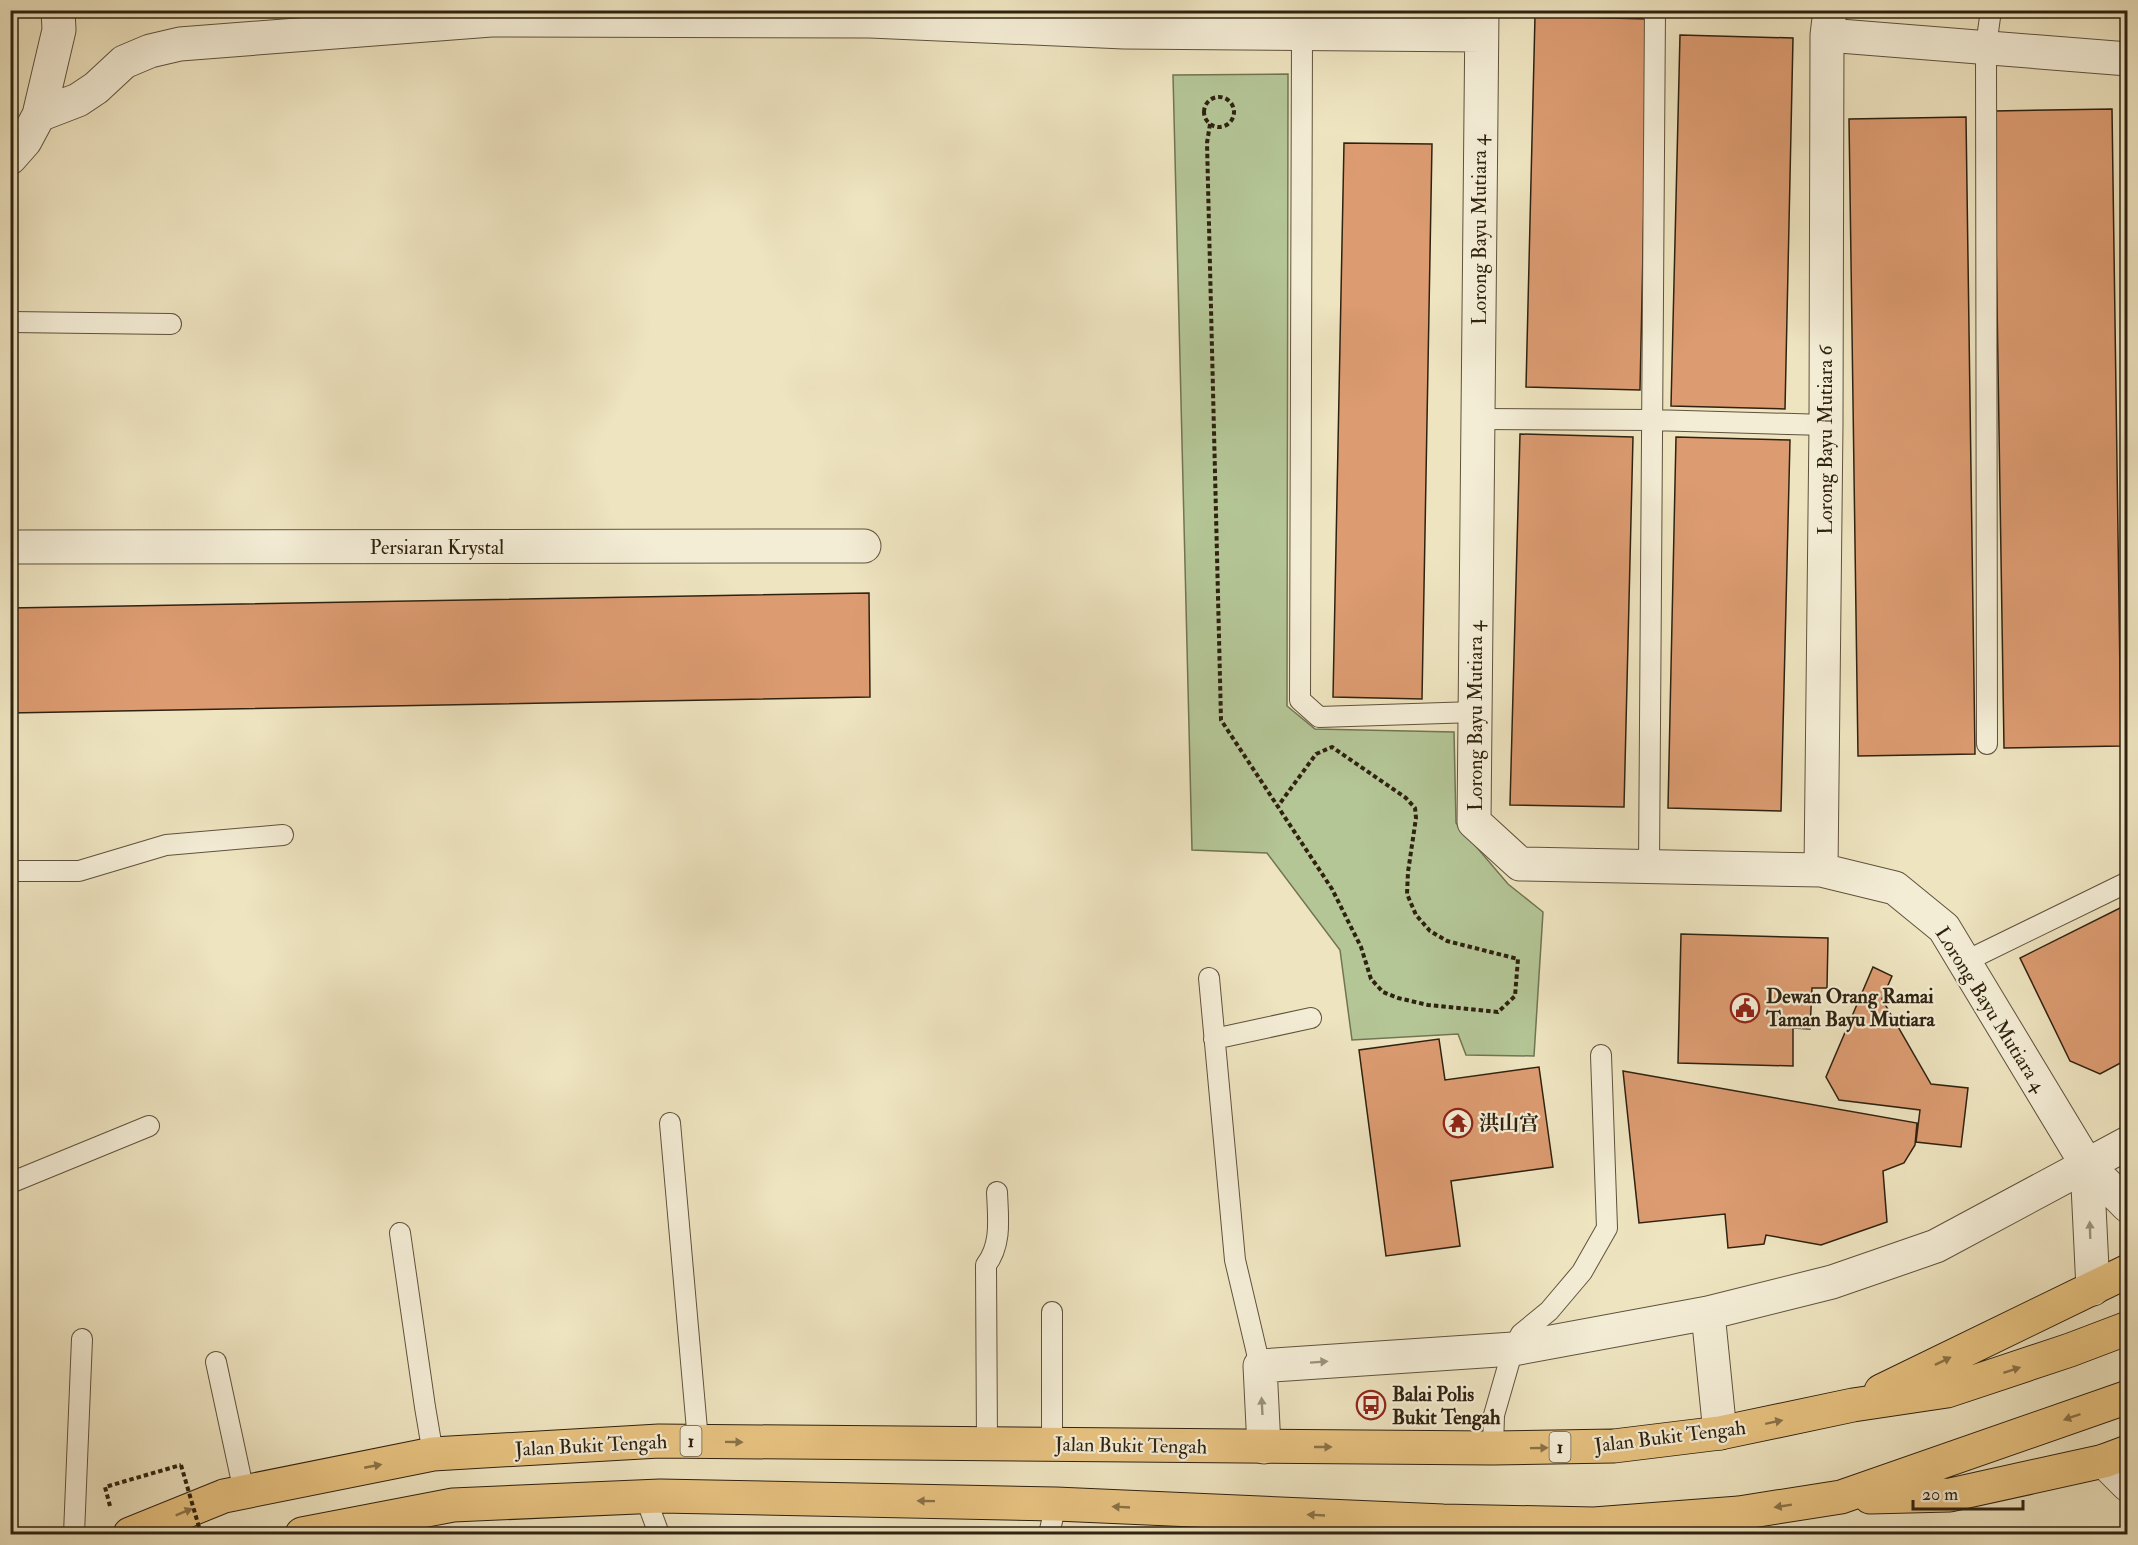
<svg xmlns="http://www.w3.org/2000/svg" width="2138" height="1545" viewBox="0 0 2138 1545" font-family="'IM FELL Double Pica','Noto Serif SC',serif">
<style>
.green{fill:#b4c596;stroke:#727453;stroke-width:1.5}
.building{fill:#dc9b71;stroke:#2f2210;stroke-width:1.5}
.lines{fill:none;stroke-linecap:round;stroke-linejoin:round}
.lane-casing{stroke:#5f523c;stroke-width:22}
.street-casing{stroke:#5f523c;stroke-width:35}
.highway-casing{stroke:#2f2210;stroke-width:35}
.path{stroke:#2f2210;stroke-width:4;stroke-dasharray:4.5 3;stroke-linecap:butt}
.lane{stroke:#f4edd6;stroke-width:20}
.street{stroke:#f4edd6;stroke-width:33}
.highway{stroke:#e7c280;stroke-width:33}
.path-bridge{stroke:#2f2210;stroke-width:4;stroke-dasharray:4.5 3;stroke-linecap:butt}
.oneway{fill:#9b927d}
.oneway2{fill:#8b7248}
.labels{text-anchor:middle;stroke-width:4.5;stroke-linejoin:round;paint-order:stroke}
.shield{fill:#f4edd6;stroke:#6a5f4b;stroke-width:1.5}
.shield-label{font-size:18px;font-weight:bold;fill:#2f2210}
.street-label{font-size:20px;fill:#2f2210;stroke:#f4edd6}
.poi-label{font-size:20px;font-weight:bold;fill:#2f2210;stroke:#f4edd6;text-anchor:start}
</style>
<rect width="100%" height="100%" fill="#eee4c0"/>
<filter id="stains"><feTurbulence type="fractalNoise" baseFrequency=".00333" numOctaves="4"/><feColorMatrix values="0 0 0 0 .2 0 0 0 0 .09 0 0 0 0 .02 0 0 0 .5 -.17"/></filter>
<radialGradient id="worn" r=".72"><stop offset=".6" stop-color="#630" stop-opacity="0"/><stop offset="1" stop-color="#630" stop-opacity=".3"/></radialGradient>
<path class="green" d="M1288 74 1287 706 1315 729 1454 732 1456 823 1508 884 1543 912 1534 1056 1466 1055 1458 1034 1352 1040 1340 950 1267 853 1192 850 1173 75Z"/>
<path class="building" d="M1535 16 1648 19 1640 390 1526 387Z
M1680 35 1793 38 1785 409 1671 406Z
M2112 109 2121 746 2004 748 1994 111Z
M1966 117 1975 754 1858 756 1849 119Z
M1344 143 1432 144 1422 699 1333 697Z
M1520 434 1633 437 1624 807 1510 805Z
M1676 437 1790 440 1781 811 1668 808Z
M869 593 870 697 10 713V608Z
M2128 904V1059L2100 1074 2070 1061 2020 958Z
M1681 934 1828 938 1827 988H1812L1810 1029 1793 1028V1066L1678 1063Z
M1873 967 1892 976 1882 999 1931 1084 1968 1088 1961 1147 1916 1142 1920 1110 1839 1100 1826 1077Z
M1439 1039 1445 1080 1539 1067 1553 1167 1451 1181 1460 1246 1386 1256 1359 1050Z
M1623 1071 1917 1123 1915 1145 1904 1163 1883 1171 1887 1222 1821 1245 1766 1235 1764 1244 1728 1248 1725 1214 1639 1223Z"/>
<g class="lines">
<g class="lane-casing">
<path id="lane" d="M1305 10 1302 34 1300 700 1319 717 1475 712
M10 322 171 324
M1478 419 1651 420 1826 425
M1987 744 1986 46 1991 10
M1649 866 1655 10
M10 871H79L166 845 283 835
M1964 962 2128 882
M1209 978 1235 1260 1260 1366
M1214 1039 1311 1018
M670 1123 698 1441
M10 1183 149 1126
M400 1233 425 1407 433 1454
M1052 1312V1445
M216 1362 244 1492
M987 1444 986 1265C1002 1244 998 1218 997 1192
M1493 1448 1494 1415 1513 1349 1521 1334 1549 1311 1582 1272 1607 1228 1601 1055
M645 1496 659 1534
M74 1534 82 1339
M1049 1534 1056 1504"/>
</g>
<g class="street-casing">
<path id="street" d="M1482 10 1474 822 1520 864 1821 870 1895 888 1944 928 2087 1165 2128 1206
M1827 35 2128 59
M39 115 78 100 96 88 124 62 150 51 180 44 491 20 870 21 1124 32 1481 35
M10 158 25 141 39 115 59 30 58 10
M10 547 864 546
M1821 870 1826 425 1827 35 1830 10
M2087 1165 2093 1289
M1708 1313 1720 1433
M1264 1447 1260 1366 1513 1349 1708 1313 1832 1282 1936 1246 2128 1143
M2104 1461 2128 1485"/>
</g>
<g class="highway-casing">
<path id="highway" d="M1881 1391 2128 1271
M1870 1497 1950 1495 2104 1461 2128 1452
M130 1534 224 1496 433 1454 659 1441 1493 1448 1614 1446 1720 1433 1853 1405 1947 1391 2070 1350 2128 1328
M302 1534 453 1505 660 1496 1056 1504 1443 1521 1594 1524 1739 1513 1841 1497 2128 1397"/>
</g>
<path class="path" d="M1204 112a15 15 0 1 1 30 0a15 15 0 1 1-30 0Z
M1210 124 1207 143 1221 720 1332 889 1361 947 1371 979 1383 992 1398 998 1428 1005 1498 1012 1515 996 1518 959 1447 941 1430 931 1416 915 1407 894 1408 872 1416 818 1415 808 1406 798 1332 747 1316 754 1278 806
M110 1506 105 1487 181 1465"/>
<use href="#lane" class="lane"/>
<use href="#street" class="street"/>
<use href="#highway" class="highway"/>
<path class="path-bridge" d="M181 1465 201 1534"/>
</g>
<defs><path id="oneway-solid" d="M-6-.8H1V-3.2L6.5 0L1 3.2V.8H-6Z" transform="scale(1.5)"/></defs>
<g class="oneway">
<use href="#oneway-solid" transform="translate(2090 1230) rotate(-92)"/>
<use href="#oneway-solid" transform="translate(1319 1362) rotate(-4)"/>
<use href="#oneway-solid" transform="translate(1262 1406) rotate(-93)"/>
</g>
<g class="oneway2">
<use href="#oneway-solid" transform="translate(1943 1361) rotate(-26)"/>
<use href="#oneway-solid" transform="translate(2012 1370) rotate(-18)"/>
<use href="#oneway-solid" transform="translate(2072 1417) rotate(161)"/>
<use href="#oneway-solid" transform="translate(1774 1422) rotate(-12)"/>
<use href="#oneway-solid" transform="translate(734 1442) rotate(1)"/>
<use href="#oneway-solid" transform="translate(1323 1447)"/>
<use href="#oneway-solid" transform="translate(1539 1448) rotate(-1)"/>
<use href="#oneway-solid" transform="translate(373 1466) rotate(-11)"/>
<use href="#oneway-solid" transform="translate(926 1501) rotate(-179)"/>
<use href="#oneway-solid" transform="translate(1783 1506) rotate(171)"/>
<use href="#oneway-solid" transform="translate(1121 1507) rotate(-177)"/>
<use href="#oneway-solid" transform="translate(184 1512) rotate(-22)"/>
<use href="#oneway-solid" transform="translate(1316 1515) rotate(-177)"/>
</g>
<defs>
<g id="civic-ring" transform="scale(1.5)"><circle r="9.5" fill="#f4edd6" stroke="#8f2418" stroke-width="1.5"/><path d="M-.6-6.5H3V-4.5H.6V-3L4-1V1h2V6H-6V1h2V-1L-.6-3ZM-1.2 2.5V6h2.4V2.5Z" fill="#8f2418"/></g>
<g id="temple-ring" transform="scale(1.5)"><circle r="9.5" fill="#f4edd6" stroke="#8f2418" stroke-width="1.5"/><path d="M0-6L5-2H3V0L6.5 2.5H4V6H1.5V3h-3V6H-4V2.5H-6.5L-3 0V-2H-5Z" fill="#8f2418"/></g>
<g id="bus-ring" transform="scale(1.5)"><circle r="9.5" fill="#f4edd6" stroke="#8f2418" stroke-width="1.5"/><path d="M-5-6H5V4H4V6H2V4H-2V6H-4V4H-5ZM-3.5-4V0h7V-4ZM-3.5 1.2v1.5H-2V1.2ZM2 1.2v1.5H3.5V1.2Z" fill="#8f2418"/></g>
</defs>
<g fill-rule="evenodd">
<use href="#civic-ring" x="1745" y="1008"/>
<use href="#temple-ring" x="1458" y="1123"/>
<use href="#bus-ring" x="1371" y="1405"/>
</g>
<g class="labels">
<g class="shield">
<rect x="680.5" y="1426" width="21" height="30" rx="4.5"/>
<rect x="1549.5" y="1432" width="21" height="30" rx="4.5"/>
</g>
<g class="shield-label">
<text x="691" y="1447">1</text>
<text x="1560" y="1453">1</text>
</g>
<g class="street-label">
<text transform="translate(1479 230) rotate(-90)" y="7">Lorong Bayu Mutiara 4</text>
<text transform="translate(1825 440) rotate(-90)" y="7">Lorong Bayu Mutiara 6</text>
<text x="437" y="554">Persiaran Krystal</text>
<text transform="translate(1475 716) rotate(-90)" y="7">Lorong Bayu Mutiara 4</text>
<text transform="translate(1991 1009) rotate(58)" y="7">Lorong Bayu Mutiara 4</text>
<text transform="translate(1670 1436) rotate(-7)" y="7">Jalan Bukit Tengah</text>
<text transform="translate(591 1445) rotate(-3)" y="7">Jalan Bukit Tengah</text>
<text transform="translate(1131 1445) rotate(1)" y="7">Jalan Bukit Tengah</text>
</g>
<g class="poi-label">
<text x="1766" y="1003">Dewan Orang Ramai<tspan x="1766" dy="23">Taman Bayu Mutiara</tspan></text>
<text x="1479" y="1130">洪山宫</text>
<text x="1392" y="1401">Balai Polis<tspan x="1392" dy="23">Bukit Tengah</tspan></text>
</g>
</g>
<rect width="2138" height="1545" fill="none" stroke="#eee4c0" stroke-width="36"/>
<rect x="12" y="12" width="2114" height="1521" fill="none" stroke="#2f2210" stroke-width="3"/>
<rect x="18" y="18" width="2102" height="1509" fill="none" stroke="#2f2210" stroke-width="1.5"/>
<path d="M1913 1500v9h110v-9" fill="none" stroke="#2f2210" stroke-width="3"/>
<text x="1922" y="1500" font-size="18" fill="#2f2210" stroke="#f4edd6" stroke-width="4.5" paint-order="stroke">20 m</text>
<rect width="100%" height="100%" filter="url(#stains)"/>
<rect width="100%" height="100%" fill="url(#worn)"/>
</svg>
